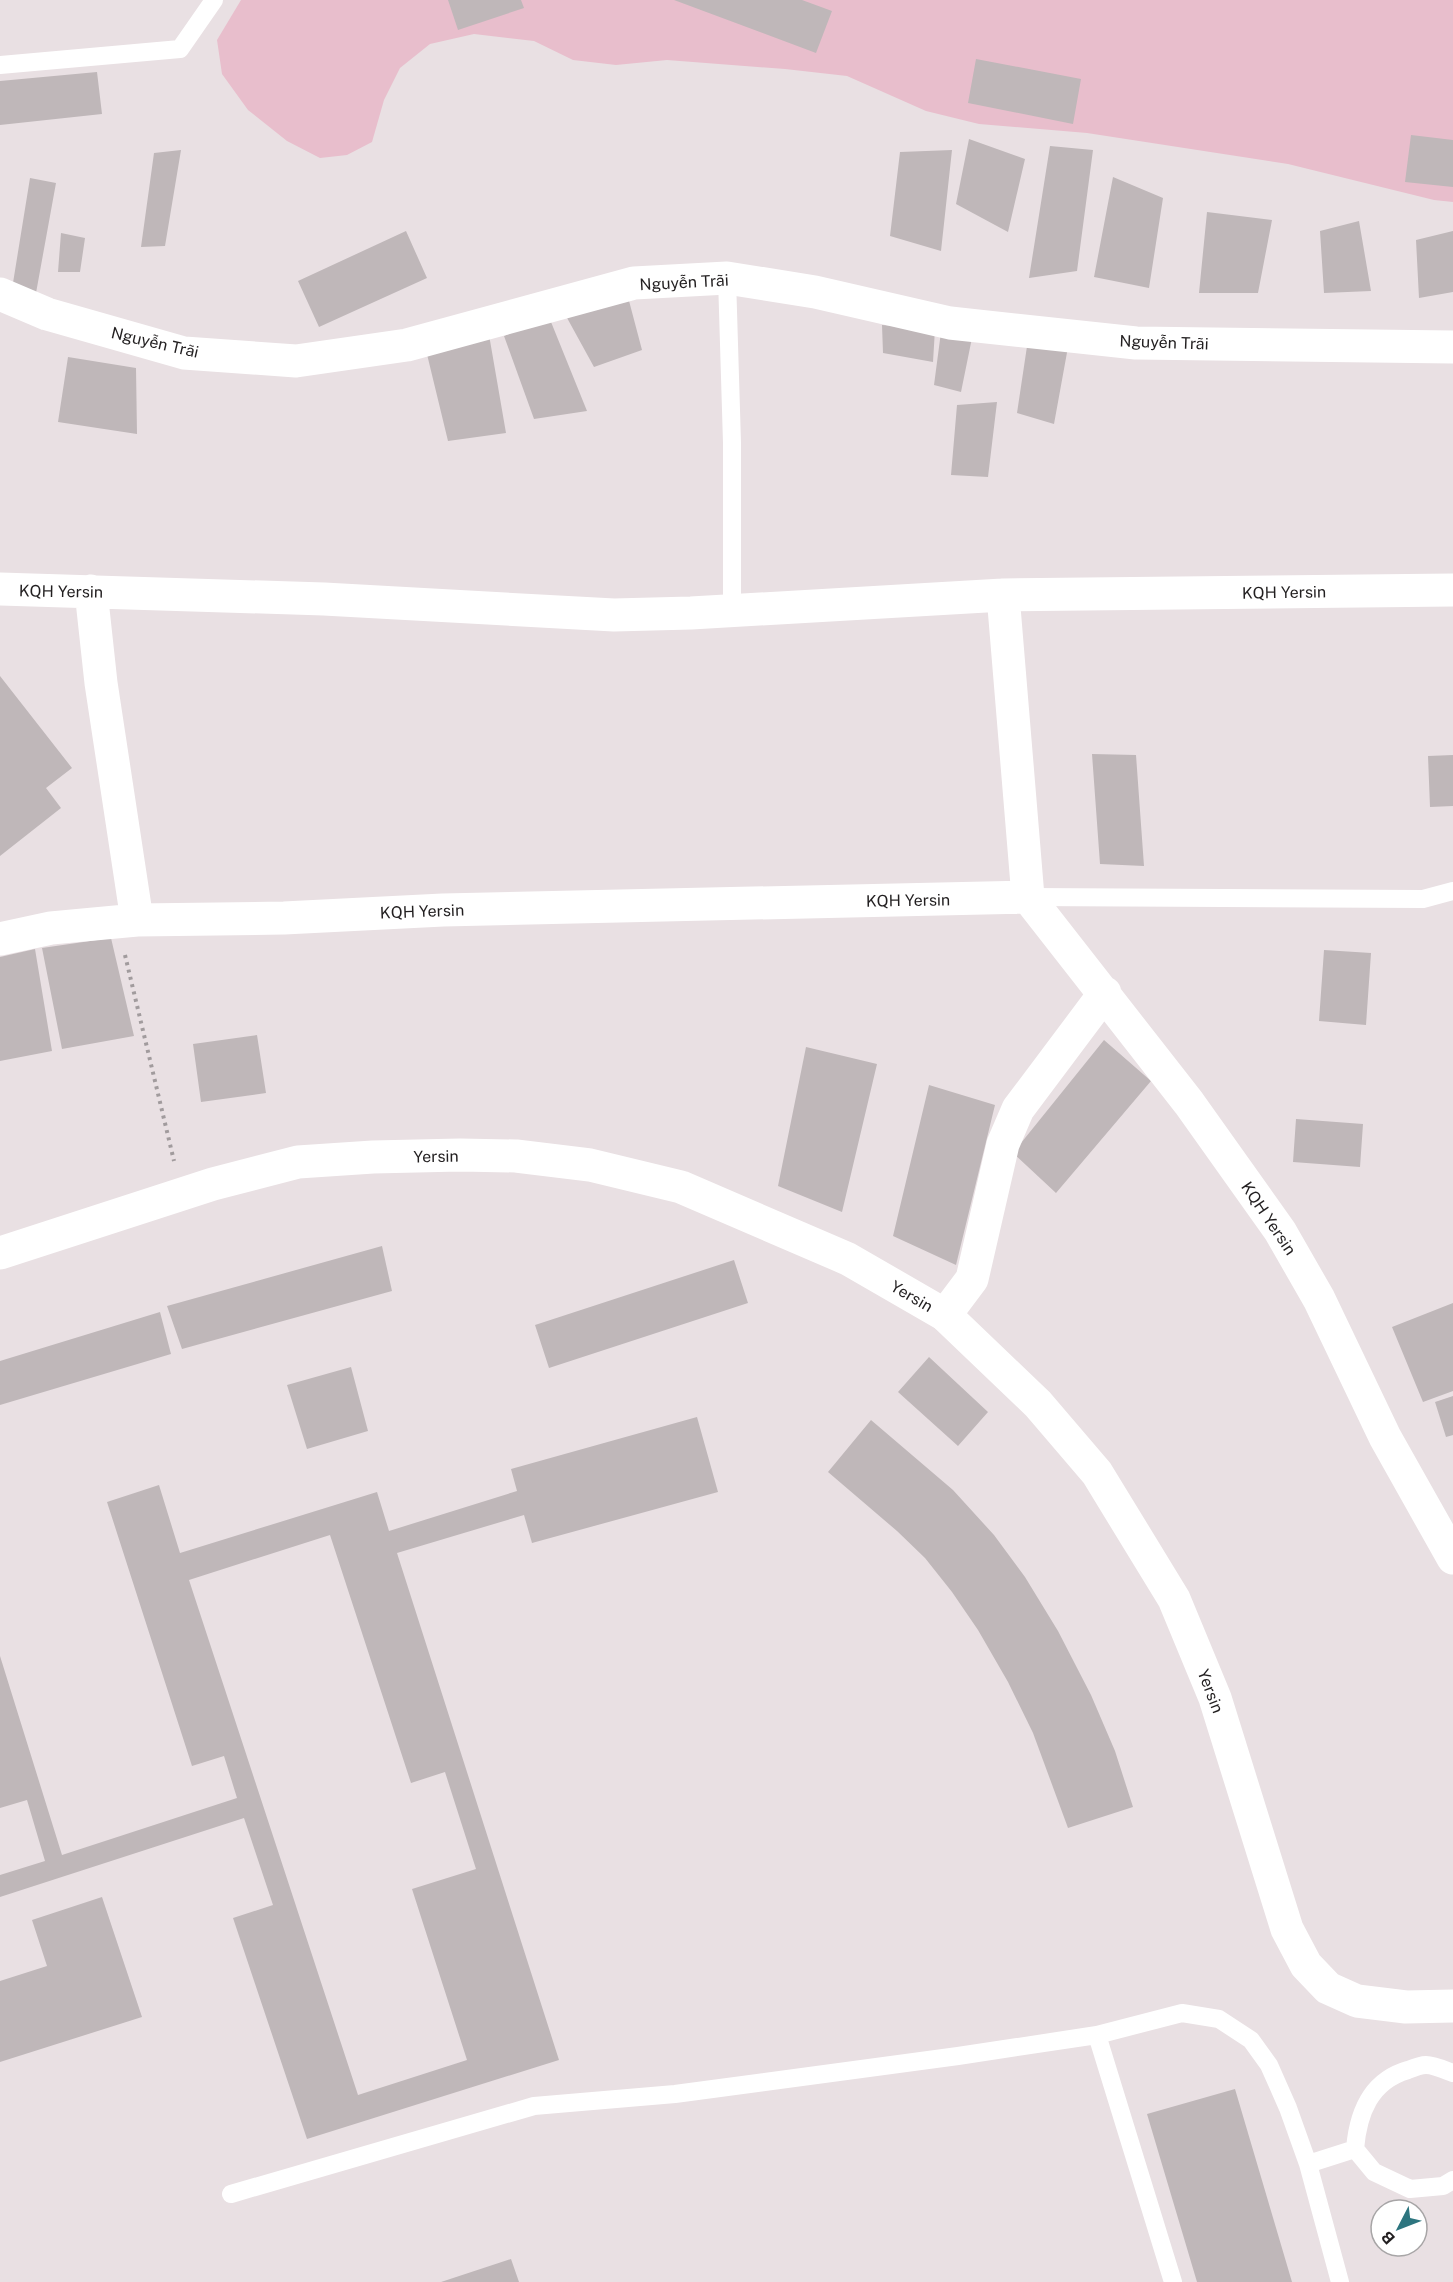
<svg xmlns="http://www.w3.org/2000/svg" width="1453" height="2282" viewBox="0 0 1453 2282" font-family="'Public Sans',sans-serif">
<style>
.green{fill:#e8becc}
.building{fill:#bfb7b9;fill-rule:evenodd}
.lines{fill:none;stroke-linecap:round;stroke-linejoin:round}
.path{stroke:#a19b9d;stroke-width:4;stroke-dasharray:3 4.5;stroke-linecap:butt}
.service{stroke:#fff;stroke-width:18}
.minor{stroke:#fff;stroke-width:33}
.tertiary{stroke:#fff;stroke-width:33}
.labels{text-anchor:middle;stroke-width:4.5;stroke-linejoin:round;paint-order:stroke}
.street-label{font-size:16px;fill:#221f20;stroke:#fff}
</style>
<rect width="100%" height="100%" fill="#e9e0e3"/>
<path class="green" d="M241 0H1453V202L1434 200 1288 164 1087 133 979 124 926 111 847 76 785 69 667 60 616 65 573 60 534 41 474 34 430 44 400 68 384 100 372 142 347 155 320 158 287 141 248 110 222 74 217 40Z"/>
<path class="building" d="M448 0H521L524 8 458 30Z
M674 0H802L832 11 816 53Z
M976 59 1081 79 1073 124 968 103Z
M97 72 102 114 0 125V81Z
M1411 135 1453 140V187L1405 182Z
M969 139 1025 159 1008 232 956 204Z
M1050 146 1093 150 1077 271 1029 278Z
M181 150 165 246 141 247 154 153Z
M952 150 941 251 890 236 900 152Z
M1113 177 1163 198 1149 288 1094 277Z
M30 178 56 183 36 293 12 289Z
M1207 212 1272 220 1258 293H1199Z
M1359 221 1371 291 1324 293 1320 231Z
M406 231 427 278 319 327 298 281Z
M1453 231V292L1419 298 1416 240Z
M61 233 85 238 80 272H58Z
M628 297 642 350 594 367 566 316Z
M549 317 587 411 534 419 504 336Z
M882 325 935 329 933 362 883 353Z
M974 328 961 392 934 385 941 332Z
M488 329 506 433 448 441 425 346Z
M1029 333 1068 347 1054 424 1017 413Z
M68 357 136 368 137 434 58 422Z
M997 402 988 477 951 475 957 405Z
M0 676 72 768 46 788 61 808 0 856Z
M1092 754 1136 755 1144 866 1100 864Z
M1453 755V806L1430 807 1428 756Z
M111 938 134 1036 62 1049 42 948Z
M35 949 52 1051 0 1061V957Z
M1324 950 1371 953 1366 1025 1319 1021Z
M257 1035 266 1093 201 1102 193 1044Z
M1104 1040 1151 1081 1056 1193 1013 1153Z
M806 1047 877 1064 842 1212 778 1186Z
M929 1085 995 1105 956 1265 893 1236Z
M1296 1119 1363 1124 1360 1167 1293 1162Z
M382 1246 392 1291 182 1349 167 1306Z
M734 1260 748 1303 549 1368 535 1325Z
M1453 1303V1391L1423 1402 1392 1327Z
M160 1312 171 1354 0 1405V1361Z
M929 1357 988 1412 958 1446 898 1392Z
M351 1367 368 1431 307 1449 287 1385Z
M1453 1396V1435L1446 1437 1435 1402Z
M697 1417 718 1492 532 1543 524 1515 397 1553 559 2060 307 2139 233 1918 273 1905 244 1818 0 1897V1875L45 1861 27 1800 0 1808V1656L62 1855 237 1798 224 1756 192 1766 107 1502 159 1485 180 1553 377 1492 389 1531 517 1491 511 1469ZM330 1535 411 1783 445 1772 476 1869 412 1889 467 2060 358 2095 189 1580Z
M871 1420 953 1490 994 1535 1025 1577 1058 1631 1091 1695 1115 1751 1133 1807 1068 1828 1033 1733 1008 1682 978 1630 952 1592 925 1558 897 1531 828 1472Z
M102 1897 142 2017 0 2062V1981L47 1966 32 1920Z
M1235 2089 1292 2282H1197L1147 2114Z
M511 2259 519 2282H441Z"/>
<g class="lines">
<path class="path" d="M125 955 174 1161"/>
<path class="service" d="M0 65 180 49 214 0
M727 278 732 443V610
M1028 897 1423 899 1453 891
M1097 2035 1173 2282
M1453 2073C1445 2070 1434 2065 1426 2065 1421 2065 1413 2068 1408 2070 1370 2081 1358 2113 1355 2149L1374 2172 1410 2189 1443 2186 1453 2180
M1308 2164 1355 2149
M231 2194 534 2106 675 2094 958 2056 1097 2035 1182 2013 1219 2019 1251 2040 1269 2065 1288 2108 1308 2164 1340 2282"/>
<path class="minor" d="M0 294 47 314 184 353 296 361 407 345 634 283 727 278 815 292 950 323 1136 343 1453 347
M0 589 324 599 614 615 691 613 1003 595 1453 590
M91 591 101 683 137 920
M1003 595 1028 897
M0 939 51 928 137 920 284 918 443 910 1028 897 1189 1103 1280 1231 1319 1299 1385 1437 1453 1558
M945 1315 972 1279 1003 1144 1018 1109 1105 993"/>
<path class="tertiary" d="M0 1253 213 1184 298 1162 373 1157 460 1155 516 1156 590 1165 681 1187 848 1259 945 1315 1038 1404 1097 1473 1174 1599 1215 1698 1287 1929 1306 1965 1328 1988 1357 2001 1406 2007 1453 2006"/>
</g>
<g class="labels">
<g class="street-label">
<text transform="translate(684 282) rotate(-3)" y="6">Nguyễn Trãi</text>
<text transform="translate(155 342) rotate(13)" y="6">Nguyễn Trãi</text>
<text transform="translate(1164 342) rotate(2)" y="6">Nguyễn Trãi</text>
<text transform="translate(61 591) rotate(1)" y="6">KQH Yersin</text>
<text transform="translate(1284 592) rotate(-1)" y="6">KQH Yersin</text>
<text transform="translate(908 900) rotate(-1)" y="6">KQH Yersin</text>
<text transform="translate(422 911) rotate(-2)" y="6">KQH Yersin</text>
<text transform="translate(436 1156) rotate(-1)" y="6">Yersin</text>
<text transform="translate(1269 1218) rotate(56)" y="6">KQH Yersin</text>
<text transform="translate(912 1296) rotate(30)" y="6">Yersin</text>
<text transform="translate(1211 1691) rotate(69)" y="6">Yersin</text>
</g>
</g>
<g transform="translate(1399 2228) rotate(228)"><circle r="28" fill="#ffffff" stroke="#a7a5a6" stroke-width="1.5"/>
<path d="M0-4.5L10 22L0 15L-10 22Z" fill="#2d757f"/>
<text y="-9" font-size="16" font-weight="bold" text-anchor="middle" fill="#221f20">B</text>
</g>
</svg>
